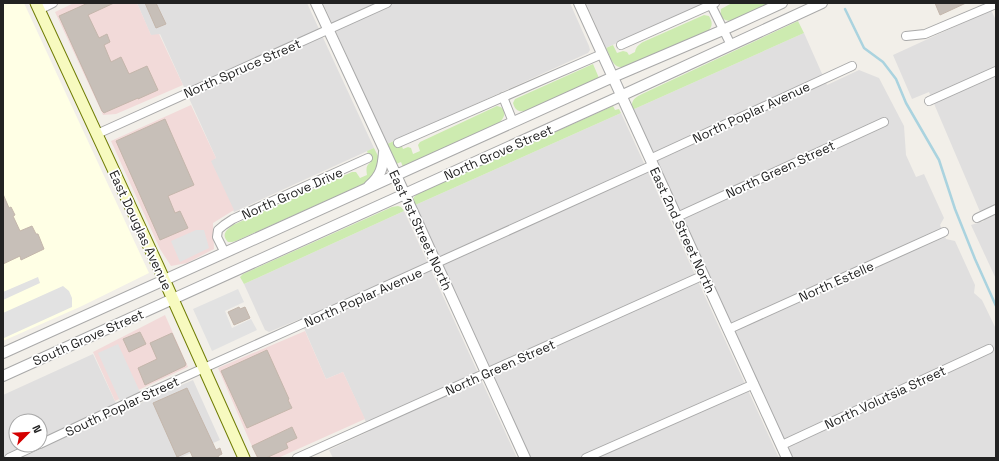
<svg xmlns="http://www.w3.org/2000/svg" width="999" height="461" viewBox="0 0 999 461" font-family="'Space Grotesk',sans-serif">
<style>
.residential{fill:#e0dfdf;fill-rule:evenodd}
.commercial{fill:#f2dad9}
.education{fill:#ffffe5}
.grass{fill:#cdebb0}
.parking{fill:#e2e2e2}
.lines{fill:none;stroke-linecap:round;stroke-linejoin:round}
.stream{stroke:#aad3df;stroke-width:2.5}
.building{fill:#c7bfb8;stroke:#c4b6ab}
.minor-casing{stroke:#a9a9a9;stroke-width:10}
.tertiary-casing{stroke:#a9a9a9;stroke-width:12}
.secondary-casing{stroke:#707d05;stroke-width:13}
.minor{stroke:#fff;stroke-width:8}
.tertiary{stroke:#fff;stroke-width:10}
.secondary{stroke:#f7fabf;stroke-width:11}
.labels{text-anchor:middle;stroke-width:3.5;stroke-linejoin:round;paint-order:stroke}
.street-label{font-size:13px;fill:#222;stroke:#fff}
</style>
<rect width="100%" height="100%" fill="#f2efe9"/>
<path class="residential" d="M137 3H307L374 148 234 212 210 160 216 158 160 34 152 38Z
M323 3H570L589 46 590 50 588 53 387 144Z
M586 3H704L606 48Z
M991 10 996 20V279L971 225 984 221 929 92 912 99 893 55Z
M804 33 827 85 859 70 879 78 904 126 906 155 916 177 924 174 944 218 940 225 946 239 955 241 975 285 974 293 982 300 996 329V458H792L632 110Z
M621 113 779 458H529L413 206Z
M404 211 517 458H333L329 450 370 431 343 372 326 379 300 319 269 332 265 330 244 284Z
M93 354 120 412 143 402 193 380 220 440 180 458H3V395ZM16 421H40V445H16Z"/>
<path class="commercial" d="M74 3H137L151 35 159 34 183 85 116 114 103 115 55 12Z
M191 105 216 158 211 161 234 210 213 223 214 249 187 263 171 266 160 249 111 141Z
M165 315 188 367 115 401 93 352Z
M305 331 326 379 343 372 365 419 278 458H257L218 368Z"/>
<path class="education" d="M3 3H24L149 273 82 306 3 341Z"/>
<path class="grass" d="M732 3H772L736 20C727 22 719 20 721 9Z
M704 15 709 16C713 23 713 27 706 33L625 67C612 69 611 57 606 48L613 45 617 53 623 51 627 52 629 55 635 52C636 47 638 45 643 42Z
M798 21 804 33 632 110C631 100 634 98 642 94Z
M593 64 599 78 525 111C518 112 515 110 513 103L515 99Z
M497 106C507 108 506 116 500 122L403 167 401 162 396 164 387 144 399 139 403 149 408 147 411 148 413 154 420 151 418 145 420 142Z
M613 106 615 110 619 109 621 113 413 206 412 201 414 197 417 194Z
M374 148 380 160 375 173 365 183 359 186 236 241 232 242H228C221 235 226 230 233 225L352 172H356L360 178 367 175C366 169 366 165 371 162L367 151Z
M398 206 401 207 404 211 244 284 240 277 243 274 392 207Z"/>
<path class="parking" d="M196 230H204L209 248 180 262 171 241Z
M38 277 40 283 3 300V292Z
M63 286 69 291 72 298V307L4 338 3 336V313Z
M238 289 244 302 225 311 232 328 251 319 257 330 212 351 193 309Z
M118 344 140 392 120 401 98 353Z"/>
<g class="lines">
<path class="stream" d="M845 9 864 48 883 62 896 79 906 103 939 160 955 209 975 259 996 306"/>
</g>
<path class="building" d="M88 3H114L88 15 99 38 107 34 110 42 104 45 111 62 121 57 129 74 147 66 158 90 138 99V98L106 112 104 113 102 111 59 16Z
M145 3H156L166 24 156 28Z
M935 3H966L940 15Z
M165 119 194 185 168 196 175 213 180 211 188 228 160 240 116 141Z
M3 194 9 208 11 207 15 215 13 216 20 231 32 226 36 234H38L44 249 21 260 20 256 3 264Z
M239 307 240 309 245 307 250 318 234 325 228 312Z
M140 332 146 344 129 352 123 339Z
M172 333 186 364 185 366 145 385 138 368 157 359 150 343Z
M267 350 289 399 288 400 292 408 247 428 221 371Z
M187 388 216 450 220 448 222 454 218 456 219 458H193L190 451 177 457 153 403Z
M292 427 297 438 286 443 288 448 266 458H258L252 446Z"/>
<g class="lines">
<g class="minor-casing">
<path id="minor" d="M711 5 731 45
M39 10 53 3
M906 36 925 34 996 4
M621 45 715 3
M503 97 513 122
M929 101 996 71
M97 134 387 3
M398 143 602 54
M650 159 852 66
M677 217 884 122
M977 218 996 209
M225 253 217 237 218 230 224 225 233 219 368 158
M729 329 944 232
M40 444 144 395 313 319 653 165
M782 445 989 349
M9 458 37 445
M297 458 704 275
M586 458 754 384"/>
</g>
<g class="tertiary-casing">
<path id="tertiary" d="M316 3 396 175 525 458
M579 3 787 458
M369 186C381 176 383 167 384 152
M3 353 613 77 723 30 782 3
M3 376 612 100 822 3"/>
</g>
<g class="secondary-casing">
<path id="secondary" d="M36 3 158 266 244 458"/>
</g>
<use href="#minor" class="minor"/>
<use href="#tertiary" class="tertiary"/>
<use href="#secondary" class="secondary"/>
</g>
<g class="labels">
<g class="street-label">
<text transform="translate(242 68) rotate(-24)" y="5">North Spruce Street</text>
<text transform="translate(751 112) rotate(-25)" y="5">North Poplar Avenue</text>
<text transform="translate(498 152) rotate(-24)" y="5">North Grove Street</text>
<text transform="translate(780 169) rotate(-25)" y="5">North Green Street</text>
<text transform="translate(292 193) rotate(-24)" y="5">North Grove Drive</text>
<text transform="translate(141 230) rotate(65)" y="5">East Douglas Avenue</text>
<text transform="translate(421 230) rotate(65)" y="5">East 1st Street North</text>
<text transform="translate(683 230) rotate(65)" y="5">East 2nd Street North</text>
<text transform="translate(836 281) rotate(-24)" y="5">North Estelle</text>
<text transform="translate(363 297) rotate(-24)" y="5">North Poplar Avenue</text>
<text transform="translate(88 337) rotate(-24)" y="5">South Grove Street</text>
<text transform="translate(500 367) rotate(-24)" y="5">North Green Street</text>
<text transform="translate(885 397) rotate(-25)" y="5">North Volutsia Street</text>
<text transform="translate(122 406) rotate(-25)" y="5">South Poplar Street</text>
</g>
</g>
<rect width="999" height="461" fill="none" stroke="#222222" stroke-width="8"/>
<g transform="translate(28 433) rotate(66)"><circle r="19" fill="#ffffff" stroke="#a7a7a7"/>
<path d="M0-3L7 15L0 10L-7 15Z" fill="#d40000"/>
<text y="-6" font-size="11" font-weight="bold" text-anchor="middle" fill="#222222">N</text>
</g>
</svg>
